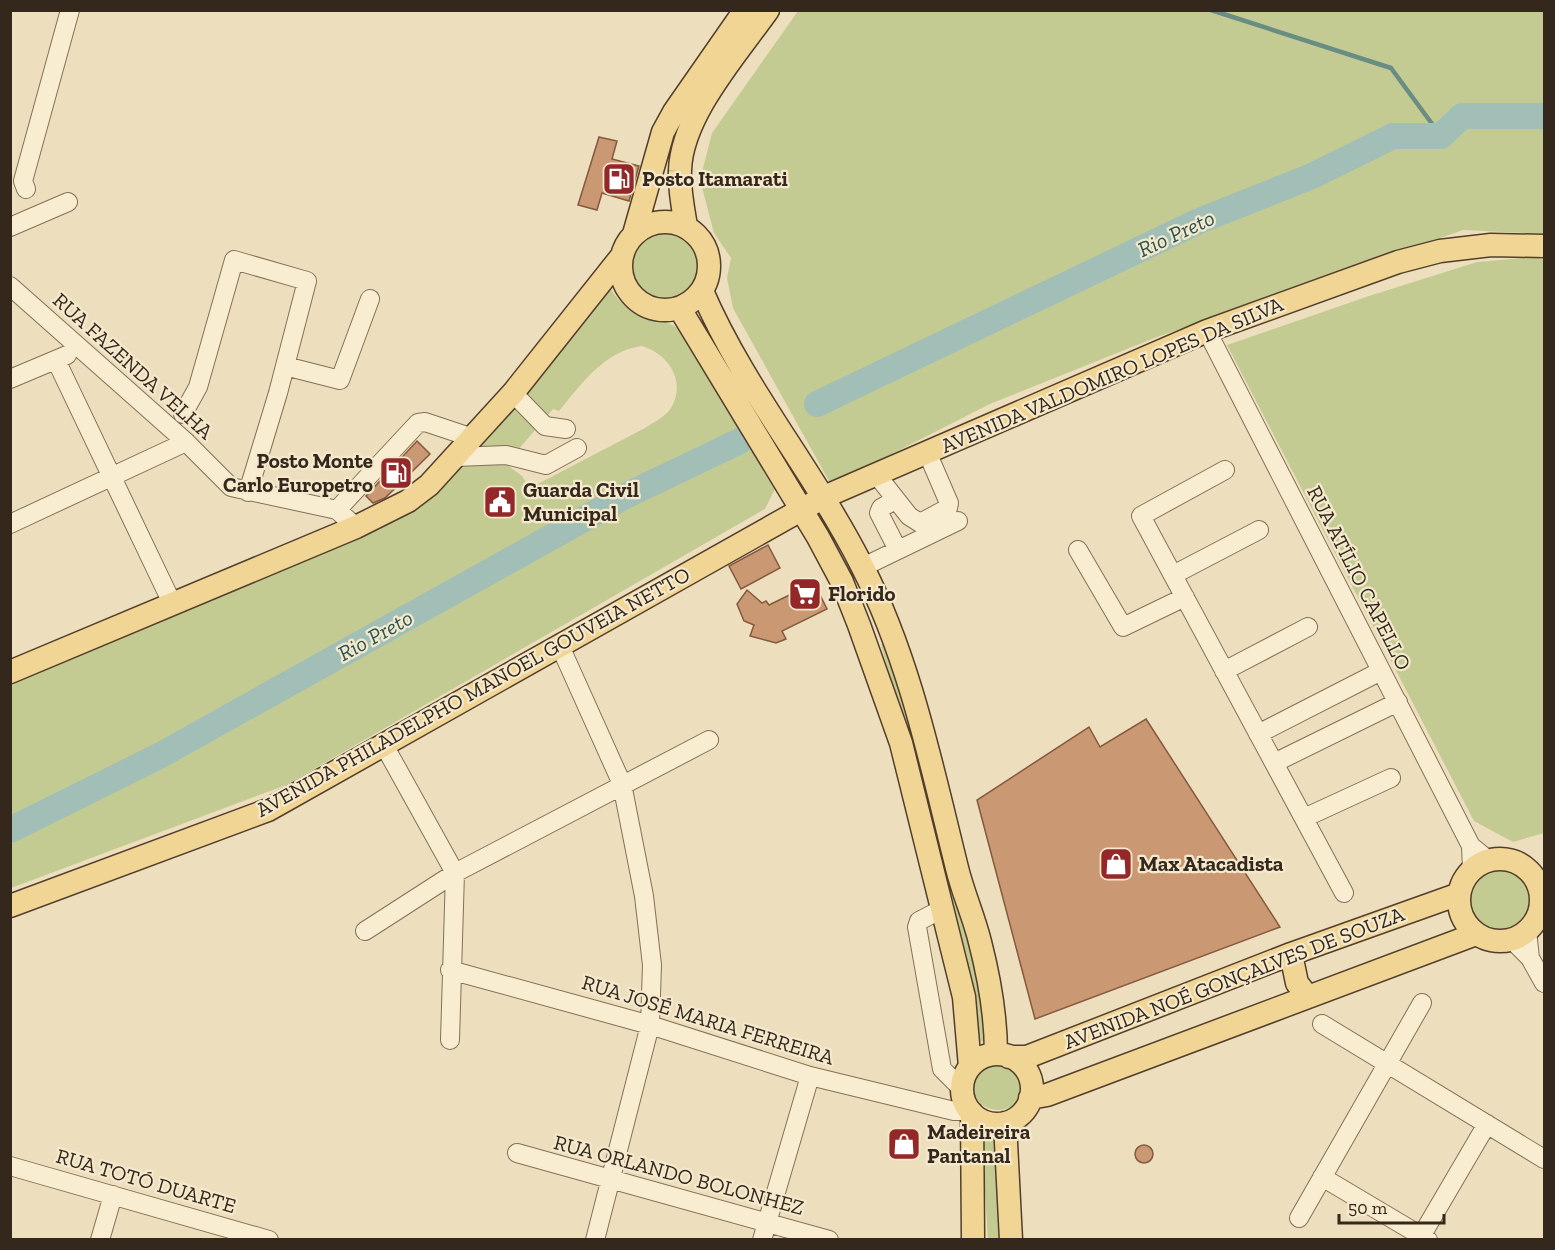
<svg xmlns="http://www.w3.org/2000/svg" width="1555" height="1250" viewBox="0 0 1555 1250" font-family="'Zilla Slab',serif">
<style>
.green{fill:#c4cb92;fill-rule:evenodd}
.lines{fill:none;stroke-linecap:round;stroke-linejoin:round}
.stream{stroke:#698c83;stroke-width:4.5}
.river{stroke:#a1bfb6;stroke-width:26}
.building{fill:#cb9874;stroke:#84593d;stroke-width:1.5}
.minor-casing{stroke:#857057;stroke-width:20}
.major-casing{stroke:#523e2c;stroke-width:25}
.minor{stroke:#f8edd1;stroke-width:18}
.major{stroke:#f1d594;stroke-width:22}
.labels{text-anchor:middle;stroke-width:4.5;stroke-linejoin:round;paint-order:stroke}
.poi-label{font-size:21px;font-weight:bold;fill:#34281c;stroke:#f5e9cd;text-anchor:start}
.street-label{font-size:21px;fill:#34281c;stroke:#f5e9cd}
.water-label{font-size:22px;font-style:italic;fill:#2b5452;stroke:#f5e9cd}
</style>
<rect width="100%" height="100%" fill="#eddfbe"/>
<path class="green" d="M798 11H1544V234L1463 230 1157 337 990 404 854 473 829 481 733 308 727 278 731 258 714 233 700 180 712 133Z
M629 269a35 35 0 1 1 70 0a35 35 0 1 1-70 0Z
M1535 257 1544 260V833L1513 842 1474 821 1227 345 1369 296 1477 262Z
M609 286C634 328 651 308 682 331L777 485 765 509 286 785 11 888V684L376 526ZM641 346C668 353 687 381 671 408 665 417 654 422 645 428L530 488 522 476 506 464 553 409 559 411C582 383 604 352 641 346Z
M886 639 922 761 913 760 881 645Z
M1468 898a31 31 0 1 1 62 0a31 31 0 1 1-62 0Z
M949 884 956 897 985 990 990 1039 976 1043 944 893Z
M972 1084a26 26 0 1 1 52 0a26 26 0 1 1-52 0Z
M990 1135 995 1136 1004 1239H988L982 1142Z"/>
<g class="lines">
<path class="stream" d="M1211 10 1391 68 1441 136"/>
<path class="river" d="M817 404 1199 221 1312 176 1393 136H1441L1462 116H1544
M10 830 159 756 625 496 740 441"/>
</g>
<path class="building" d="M599 137 617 141 612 159 639 166 629 201 602 193 597 210 578 205Z
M417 441 430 454 385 498 373 503 366 496Z
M768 545 780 568 741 589 729 566Z
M814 583 827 609 782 631 786 639 776 643 750 636 754 625 744 621 737 604 747 590 762 603 766 601 769 605Z
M1146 719 1280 927 1035 1019 977 800 1089 727 1100 747Z
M1135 1154a9 9 0 1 1 18 0a9 9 0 1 1-18 0Z"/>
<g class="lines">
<g class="minor-casing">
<path id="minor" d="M26 189 23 181 70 10
M10 227 68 202
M10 286 186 442 231 487 337 510 356 527
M1207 331 1471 846 1472 869
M56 360 172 603
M285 366 340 380 370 299
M10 379 67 355
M513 393 545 426 566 429
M183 414 198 387 234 260 307 281 278 393 248 492
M456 457 506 455 546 465 577 448
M1225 470 1141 516 1344 893
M876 474 909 516 920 523 948 508 949 503 927 452
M895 500 881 508 879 513 898 550
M337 510 418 423 425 422 473 438
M10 524 186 442
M1078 550 1123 627 1185 597
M863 567 958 521
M1173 575 1259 530
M560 646 622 784 644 896 652 965 650 1025 595 1240
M1224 671 1308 627
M1258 734 1381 671
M384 745 455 873 450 1040
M1274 763 1398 702
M1304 818 1391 778
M1471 846 1488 860
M942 909 919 921 917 927 942 1069 962 1089
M365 931 455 873 709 740
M1527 931 1530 958
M1512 940 1530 958 1544 983
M450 970 650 1025 810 1076 954 1111H970
M1322 1024 1544 1159
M517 1153 829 1240
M10 1166 269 1240
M1322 1177 1428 1240
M1299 1218 1422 1003
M100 1240 113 1195
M762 1240 810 1076
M1419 1240 1487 1124"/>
</g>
<g class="major-casing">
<path id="major" d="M621 266a44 44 0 1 1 88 0a44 44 0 1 1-88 0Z
M686 226C683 208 679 189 680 171 681 116 737 54 768 10
M634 234 663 132 674 112 745 10
M702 291C744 389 814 471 862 566 910 659 932 768 957 868 963 893 974 917 980 942 989 977 996 1018 996 1054
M680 309 818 537 842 582 859 625 901 743 964 997 970 1067
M10 672 356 527 408 501 429 485 513 393 621 257
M1459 900a41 41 0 1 1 82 0a41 41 0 1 1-82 0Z
M10 906 268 810 824 497 1207 331 1398 262 1440 251 1491 245 1544 246
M1291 954 1297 983 1308 997
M962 1089a35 35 0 1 1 70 0a35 35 0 1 1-70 0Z
M1009 1057H1027L1291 954 1459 894
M1030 1098 1047 1095 1476 934
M972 1113 973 1240
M1005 1123 1011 1240"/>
</g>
<use href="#minor" class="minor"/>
<use href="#major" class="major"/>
</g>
<defs>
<g id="fuel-square" transform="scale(1.725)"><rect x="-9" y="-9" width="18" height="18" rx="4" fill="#942728" stroke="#f5e9cd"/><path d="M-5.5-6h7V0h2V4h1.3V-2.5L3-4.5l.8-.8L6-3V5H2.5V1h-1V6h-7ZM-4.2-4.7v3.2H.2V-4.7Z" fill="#fff"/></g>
<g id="civic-square" transform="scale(1.725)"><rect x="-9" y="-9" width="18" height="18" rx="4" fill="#942728" stroke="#f5e9cd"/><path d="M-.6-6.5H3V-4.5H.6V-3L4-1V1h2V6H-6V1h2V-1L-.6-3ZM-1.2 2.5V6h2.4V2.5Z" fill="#fff"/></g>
<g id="supermarket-square" transform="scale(1.725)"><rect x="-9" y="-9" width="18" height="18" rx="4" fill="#942728" stroke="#f5e9cd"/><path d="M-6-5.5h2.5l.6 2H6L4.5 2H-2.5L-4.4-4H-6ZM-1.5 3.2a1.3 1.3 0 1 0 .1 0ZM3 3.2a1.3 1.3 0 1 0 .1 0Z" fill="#fff"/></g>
<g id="shop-square" transform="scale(1.725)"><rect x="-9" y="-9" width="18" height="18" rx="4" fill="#942728" stroke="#f5e9cd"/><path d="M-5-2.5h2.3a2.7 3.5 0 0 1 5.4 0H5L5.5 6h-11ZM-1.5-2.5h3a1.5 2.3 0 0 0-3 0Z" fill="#fff"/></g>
</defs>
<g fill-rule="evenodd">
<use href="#fuel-square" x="619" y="179"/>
<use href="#fuel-square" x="396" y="473"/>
<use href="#civic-square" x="500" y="502"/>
<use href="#supermarket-square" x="805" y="594"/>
<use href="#shop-square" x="1116" y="864"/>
<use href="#shop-square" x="904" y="1144"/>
</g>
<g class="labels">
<g class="poi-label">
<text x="642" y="186">Posto Itamarati</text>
<text x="373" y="468" text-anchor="end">Posto Monte<tspan x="373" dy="24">Carlo Europetro</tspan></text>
<text x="523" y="497">Guarda Civil<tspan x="523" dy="24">Municipal</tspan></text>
<text x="828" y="601">Florido</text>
<text x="1139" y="871">Max Atacadista</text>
<text x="927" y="1139">Madeireira<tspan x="927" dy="24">Pantanal</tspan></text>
</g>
<g class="street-label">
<text transform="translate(133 366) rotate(42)" y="7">RUA FAZENDA VELHA</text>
<text transform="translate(1112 375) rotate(-23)" y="7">AVENIDA VALDOMIRO LOPES DA SILVA</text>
<text transform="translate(1359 578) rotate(63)" y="7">RUA ATÍLIO CAPELLO</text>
<text transform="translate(473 692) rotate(-29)" y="7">AVENIDA PHILADELPHO MANOEL GOUVEIA NETTO</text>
<text transform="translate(1234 978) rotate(-21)" y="7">AVENIDA NOÉ GONÇALVES DE SOUZA</text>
<text transform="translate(708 1020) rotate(17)" y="7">RUA JOSÉ MARIA FERREIRA</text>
<text transform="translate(679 1175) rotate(15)" y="7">RUA ORLANDO BOLONHEZ</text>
<text transform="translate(146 1181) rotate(16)" y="7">RUA TOTÓ DUARTE</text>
</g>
<g class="water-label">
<text transform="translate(1176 233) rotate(-25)" y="8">Rio Preto</text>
<text transform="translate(375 635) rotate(-29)" y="8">Rio Preto</text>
</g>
</g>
<rect width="1555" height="1250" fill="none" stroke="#34281c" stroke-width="24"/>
<path d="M1339 1214v9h105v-9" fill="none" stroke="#34281c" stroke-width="3"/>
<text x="1348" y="1214" font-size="18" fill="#34281c" stroke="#f5e9cd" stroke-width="4.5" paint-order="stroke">50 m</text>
</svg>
